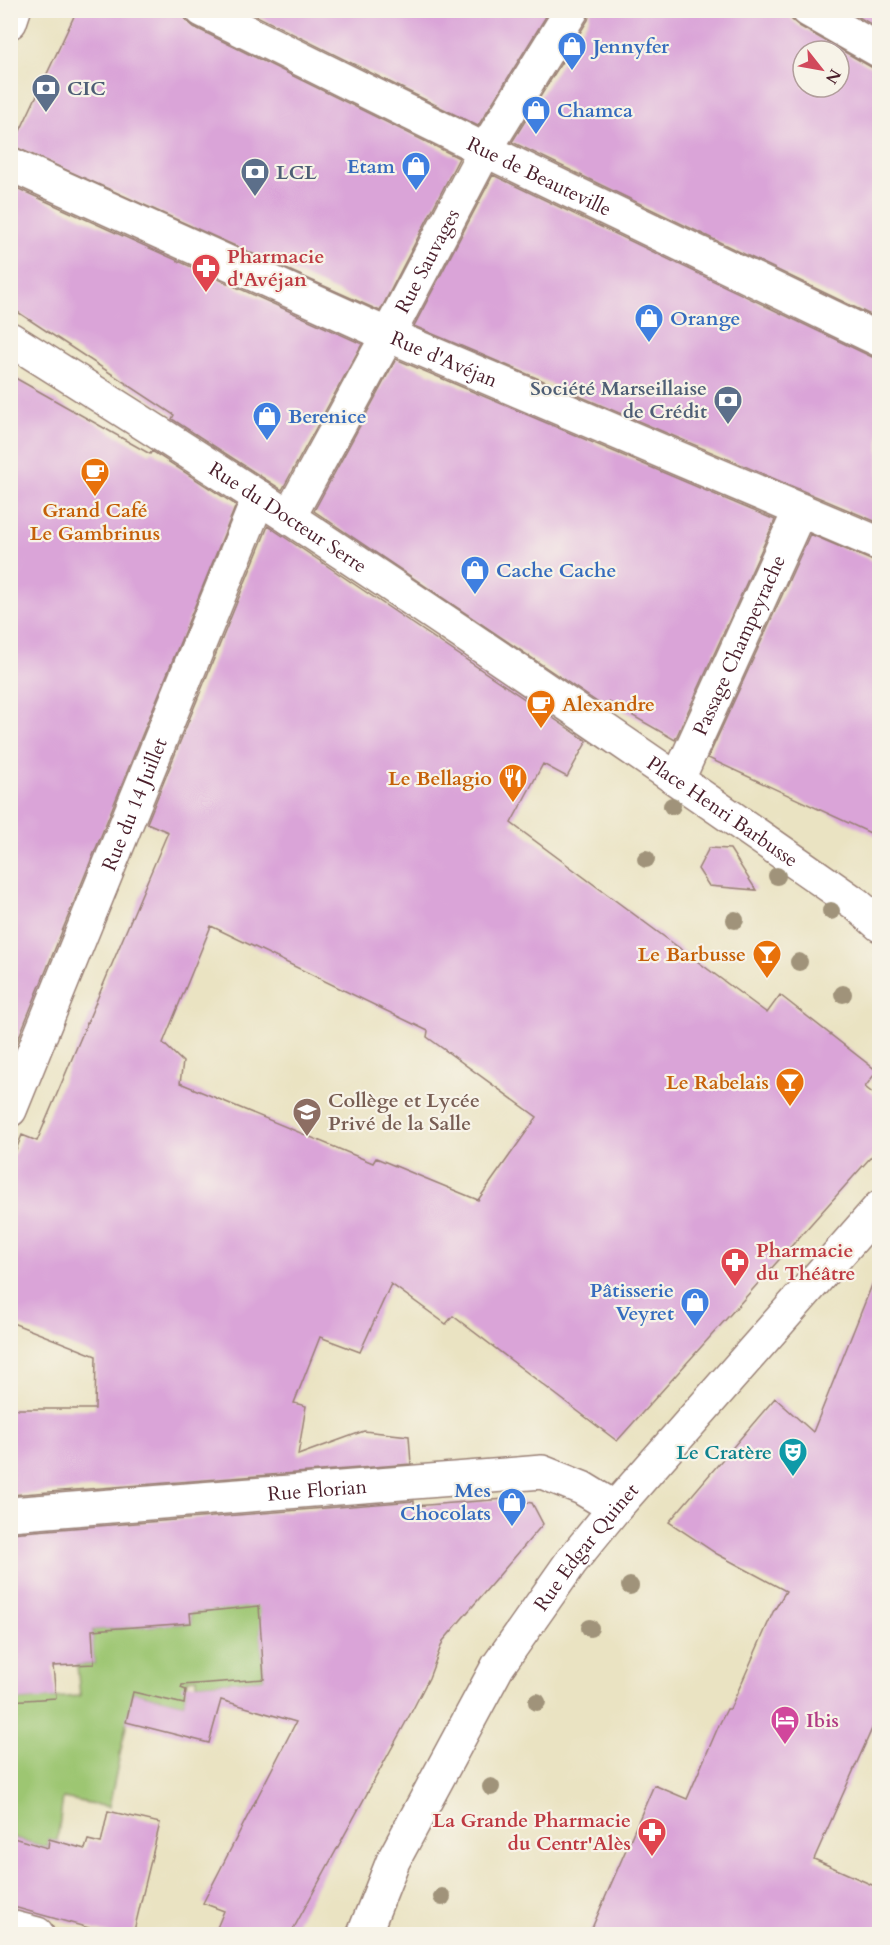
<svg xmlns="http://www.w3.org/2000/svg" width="890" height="1945" viewBox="0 0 890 1945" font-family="Cardo,serif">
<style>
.green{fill:#9dc672;stroke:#74724e;stroke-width:1.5}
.building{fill:#daa4d8;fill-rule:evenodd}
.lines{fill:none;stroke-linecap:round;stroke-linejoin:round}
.minor-casing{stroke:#9a8176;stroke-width:36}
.minor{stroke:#fff;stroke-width:33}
.tree{fill:#a0937a}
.labels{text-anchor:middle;stroke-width:4.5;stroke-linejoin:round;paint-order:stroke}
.shop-label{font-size:20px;font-weight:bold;fill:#366cbe;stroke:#f7f3e8;text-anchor:start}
.service-label{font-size:20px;font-weight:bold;fill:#4e5e75;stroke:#f7f3e8;text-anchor:start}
.street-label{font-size:20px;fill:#4a1f2b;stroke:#f7f3e8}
.health-label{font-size:20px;font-weight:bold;fill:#be3a42;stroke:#f7f3e8;text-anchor:start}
.food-label{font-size:20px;font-weight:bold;fill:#c56008;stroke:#f7f3e8;text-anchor:end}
.education-label{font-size:20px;font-weight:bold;fill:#785e54;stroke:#f7f3e8;text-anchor:start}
.culture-label{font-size:20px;font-weight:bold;fill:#0d838f;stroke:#f7f3e8;text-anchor:end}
.hotel-label{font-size:20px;font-weight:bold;fill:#b23c85;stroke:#f7f3e8;text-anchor:start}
</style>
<rect width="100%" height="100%" fill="#f7f3e8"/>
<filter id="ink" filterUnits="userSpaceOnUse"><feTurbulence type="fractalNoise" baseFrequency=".0167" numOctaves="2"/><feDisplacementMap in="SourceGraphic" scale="12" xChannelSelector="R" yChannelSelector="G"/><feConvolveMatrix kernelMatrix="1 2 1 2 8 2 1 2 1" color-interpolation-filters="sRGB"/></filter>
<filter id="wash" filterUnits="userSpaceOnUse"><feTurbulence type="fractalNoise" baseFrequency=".008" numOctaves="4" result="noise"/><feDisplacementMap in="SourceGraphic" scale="24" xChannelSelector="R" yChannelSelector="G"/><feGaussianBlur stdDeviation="1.35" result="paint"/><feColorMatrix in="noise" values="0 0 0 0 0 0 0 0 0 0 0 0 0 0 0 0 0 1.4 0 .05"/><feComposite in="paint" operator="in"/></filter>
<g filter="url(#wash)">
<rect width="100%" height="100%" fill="#eae3c2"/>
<path class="green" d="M270 1591 261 1629 264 1679 197 1684V1678L188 1679 184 1704 133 1692 109 1807 63 1798 57 1841 49 1839 48 1848 11 1837 10 1701 80 1696 77 1665 94 1664 92 1630 191 1623 190 1613 206 1611Z"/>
<g id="blocks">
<path class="building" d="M77 10H183L186 20 194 27 459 158 380 311 13 146Z
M245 10H550L478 126Z
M591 10H789L792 20 799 26 871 67 879 70V319L512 142 588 20ZM803 51H839V87H803Z
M847 10H879V29Z
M493 175 872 357 879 358V523L414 326Z
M10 185 362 344 282 490 172 419 174 415 10 307Z
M396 359 775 520 675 740 609 702 606 708 314 511Z
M10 375 150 454 152 451 236 505 12 1054Z
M268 526 587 741 567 777 543 764 511 823 767 1013 780 995 877 1071 865 1087 879 1098V1148L617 1441 453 1316 446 1324 391 1284 360 1352 320 1337 294 1403 306 1406 298 1455 364 1431 409 1436 411 1464 10 1495V1409H95L96 1356 10 1322V1164L22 1135 37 1141 168 832 147 823ZM211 926 428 1031 427 1037 537 1117 478 1200 376 1158 373 1163 180 1083 183 1062 163 1043Z
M810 534 873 561 879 562V837L708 758Z
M709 848 730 849 756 890 709 886 698 869Z
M878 1270 879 1713 814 1859 879 1888V1935H589L654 1785 687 1799 719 1725 727 1709H730L773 1612 786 1591 717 1554 669 1522 775 1398 813 1432Z
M505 1499 532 1503 543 1524 443 1641 429 1678 413 1709 290 1935H214L224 1911 203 1903 296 1722 221 1700 209 1743 126 1722 133 1692 184 1704 186 1690 181 1688 182 1685 264 1679 259 1606 190 1613 191 1623 92 1630 94 1664 53 1666 56 1698 10 1701V1533L414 1501V1506Z
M108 1811 160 1823 133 1935H114L10 1906V1837L48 1848 49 1839 85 1849 88 1840 101 1843Z"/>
</g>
</g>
<g filter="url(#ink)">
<use href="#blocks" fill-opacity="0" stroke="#9a8176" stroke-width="1.5"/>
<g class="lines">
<g class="minor-casing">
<g id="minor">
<path id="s1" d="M202 10 485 150 880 340"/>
<path d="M808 10 880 51"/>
<path d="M10 22 14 10"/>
<path id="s2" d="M10 164 388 335 880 544"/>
<path id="s3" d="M10 339C104 398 198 457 290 518 481 644 669 773 856 904L880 925"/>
<path id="s4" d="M289 517 388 335 485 150 572 10"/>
<path id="s5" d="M678 779 800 510"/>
<path id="s6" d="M10 1110 259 497"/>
<path id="s7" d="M10 1514 542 1472 582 1488 615 1508"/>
<path d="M10 1927 37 1934"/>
<path id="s8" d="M364 1934 393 1861 498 1666 571 1562 615 1508 880 1207"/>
</g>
</g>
<use href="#minor" class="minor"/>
</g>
<g class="tree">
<circle cx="672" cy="806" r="9"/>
<circle cx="646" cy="859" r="9"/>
<circle cx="777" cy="876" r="9"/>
<circle cx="831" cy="911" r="9"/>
<circle cx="735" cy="920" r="9"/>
<circle cx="799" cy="962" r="9"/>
<circle cx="843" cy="994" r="9"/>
<circle cx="630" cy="1586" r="9"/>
<circle cx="590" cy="1628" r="9"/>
<circle cx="537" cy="1702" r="9"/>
<circle cx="491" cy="1787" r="9"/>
<circle cx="442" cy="1897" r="9"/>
</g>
</g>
<defs>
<g id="shop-pin" transform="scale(1.5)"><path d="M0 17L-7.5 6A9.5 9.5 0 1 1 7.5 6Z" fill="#3f7fe0" stroke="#f7f3e8"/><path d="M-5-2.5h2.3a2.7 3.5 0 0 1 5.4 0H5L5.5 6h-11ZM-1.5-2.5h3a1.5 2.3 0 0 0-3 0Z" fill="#fff"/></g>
<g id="bank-pin" transform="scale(1.5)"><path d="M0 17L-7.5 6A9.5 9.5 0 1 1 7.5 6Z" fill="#5c6f8a" stroke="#f7f3e8"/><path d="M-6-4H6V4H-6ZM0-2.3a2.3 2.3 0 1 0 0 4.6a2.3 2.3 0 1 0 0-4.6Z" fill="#fff"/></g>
<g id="pharmacy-pin" transform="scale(1.5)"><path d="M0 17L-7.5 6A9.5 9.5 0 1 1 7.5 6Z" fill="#e0444e" stroke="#f7f3e8"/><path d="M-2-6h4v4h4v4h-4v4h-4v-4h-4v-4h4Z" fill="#fff"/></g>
<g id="cafe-pin" transform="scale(1.5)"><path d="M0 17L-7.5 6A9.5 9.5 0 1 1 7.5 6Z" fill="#e8710a" stroke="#f7f3e8"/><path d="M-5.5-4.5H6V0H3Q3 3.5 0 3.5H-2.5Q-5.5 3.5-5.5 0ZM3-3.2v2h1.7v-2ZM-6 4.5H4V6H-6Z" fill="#fff"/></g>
<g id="restaurant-pin" transform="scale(1.5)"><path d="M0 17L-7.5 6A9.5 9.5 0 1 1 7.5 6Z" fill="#e8710a" stroke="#f7f3e8"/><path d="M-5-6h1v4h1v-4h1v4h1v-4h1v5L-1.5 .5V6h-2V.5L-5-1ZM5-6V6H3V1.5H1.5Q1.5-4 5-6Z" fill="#fff"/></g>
<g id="bar-pin" transform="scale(1.5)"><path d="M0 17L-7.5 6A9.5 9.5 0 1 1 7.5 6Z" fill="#e8710a" stroke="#f7f3e8"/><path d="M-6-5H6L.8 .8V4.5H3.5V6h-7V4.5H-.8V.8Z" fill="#fff"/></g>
<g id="school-pin" transform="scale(1.5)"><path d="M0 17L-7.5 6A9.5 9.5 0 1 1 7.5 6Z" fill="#8d6e63" stroke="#f7f3e8"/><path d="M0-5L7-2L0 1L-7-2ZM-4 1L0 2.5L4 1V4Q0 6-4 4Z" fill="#fff"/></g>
<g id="theatre-pin" transform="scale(1.5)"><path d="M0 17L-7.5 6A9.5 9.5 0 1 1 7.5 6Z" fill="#0f9aa8" stroke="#f7f3e8"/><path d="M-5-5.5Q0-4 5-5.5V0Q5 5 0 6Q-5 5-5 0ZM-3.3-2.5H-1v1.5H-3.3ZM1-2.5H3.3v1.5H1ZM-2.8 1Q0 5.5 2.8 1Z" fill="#fff"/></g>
<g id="hotel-pin" transform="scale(1.5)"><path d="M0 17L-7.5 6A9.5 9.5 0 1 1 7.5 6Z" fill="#d1479c" stroke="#f7f3e8"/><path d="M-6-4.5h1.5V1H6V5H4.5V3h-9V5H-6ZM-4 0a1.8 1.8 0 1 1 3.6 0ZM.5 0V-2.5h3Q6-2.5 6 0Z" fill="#fff"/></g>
</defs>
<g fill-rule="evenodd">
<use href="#shop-pin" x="572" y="46"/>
<use href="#bank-pin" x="46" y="88"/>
<use href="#shop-pin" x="536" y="110"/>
<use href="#shop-pin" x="416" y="166"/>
<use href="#bank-pin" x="255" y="172"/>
<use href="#pharmacy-pin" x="206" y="268"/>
<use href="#shop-pin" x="649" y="318"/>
<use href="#bank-pin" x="728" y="400"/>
<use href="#shop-pin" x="267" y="416"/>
<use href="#cafe-pin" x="95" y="472"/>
<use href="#shop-pin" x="475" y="570"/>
<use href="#cafe-pin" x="541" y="704"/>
<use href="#restaurant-pin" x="513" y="778"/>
<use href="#bar-pin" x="767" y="954"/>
<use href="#bar-pin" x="790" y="1082"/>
<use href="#school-pin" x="307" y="1112"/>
<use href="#pharmacy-pin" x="735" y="1262"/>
<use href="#shop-pin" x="695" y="1302"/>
<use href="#theatre-pin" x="793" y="1452"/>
<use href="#shop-pin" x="512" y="1502"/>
<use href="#hotel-pin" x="785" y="1720"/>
<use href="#pharmacy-pin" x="652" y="1832"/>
</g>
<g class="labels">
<g class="shop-label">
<text x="593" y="53">Jennyfer</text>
<text x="557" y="117">Chamca</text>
<text x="395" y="173" text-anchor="end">Etam</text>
<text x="670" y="325">Orange</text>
<text x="288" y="423">Berenice</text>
<text x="496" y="577">Cache Cache</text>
<text x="674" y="1297" text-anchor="end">Pâtisserie<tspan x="674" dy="23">Veyret</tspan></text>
<text x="491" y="1497" text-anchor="end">Mes<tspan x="491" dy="23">Chocolats</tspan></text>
</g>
<g class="service-label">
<text x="67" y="95">CIC</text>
<text x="276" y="179">LCL</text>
<text x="707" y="395" text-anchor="end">Société Marseillaise<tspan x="707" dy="23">de Crédit</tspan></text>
</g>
<g class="street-label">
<text dy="7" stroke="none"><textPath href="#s1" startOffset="376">Rue de Beauteville</textPath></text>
<text dy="7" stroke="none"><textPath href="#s4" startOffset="291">Rue Sauvages</textPath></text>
<text dy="7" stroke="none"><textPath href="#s2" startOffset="476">Rue d'Avéjan</textPath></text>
<text dy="7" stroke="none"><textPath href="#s3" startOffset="330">Rue du Docteur Serre</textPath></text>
<text dy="7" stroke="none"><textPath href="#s5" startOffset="147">Passage Champeyrache</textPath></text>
<text dy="7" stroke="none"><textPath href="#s6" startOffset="330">Rue du 14 Juillet</textPath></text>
<text dy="7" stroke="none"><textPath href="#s3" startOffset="855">Place Henri Barbusse</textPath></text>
<text dy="7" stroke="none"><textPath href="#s7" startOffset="308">Rue Florian</textPath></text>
<text dy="7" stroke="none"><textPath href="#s8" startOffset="448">Rue Edgar Quinet</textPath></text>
</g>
<g class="health-label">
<text x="227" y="263">Pharmacie<tspan x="227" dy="23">d'Avéjan</tspan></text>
<text x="756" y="1257">Pharmacie<tspan x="756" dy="23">du Théâtre</tspan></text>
<text x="631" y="1827" text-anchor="end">La Grande Pharmacie<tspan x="631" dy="23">du Centr'Alès</tspan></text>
</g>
<g class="food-label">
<text x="95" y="517" text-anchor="middle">Grand Café<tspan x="95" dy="23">Le Gambrinus</tspan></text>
<text x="562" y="711" text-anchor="start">Alexandre</text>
<text x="492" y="785">Le Bellagio</text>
<text x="746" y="961">Le Barbusse</text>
<text x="769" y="1089">Le Rabelais</text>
</g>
<g class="education-label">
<text x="328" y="1107">Collège et Lycée<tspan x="328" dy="23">Privé de la Salle</tspan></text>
</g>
<g class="culture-label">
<text x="772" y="1459">Le Cratère</text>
</g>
<g class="hotel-label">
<text x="806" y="1727">Ibis</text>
</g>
</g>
<rect width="890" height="1945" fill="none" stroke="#f7f3e8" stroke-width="36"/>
<g transform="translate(821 69) rotate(121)"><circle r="28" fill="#f7f3e8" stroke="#b29e9c" stroke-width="1.5"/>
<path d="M0-4.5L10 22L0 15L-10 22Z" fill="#d1495b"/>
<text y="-9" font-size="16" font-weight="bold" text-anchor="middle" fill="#4a1f2b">N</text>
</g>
</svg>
